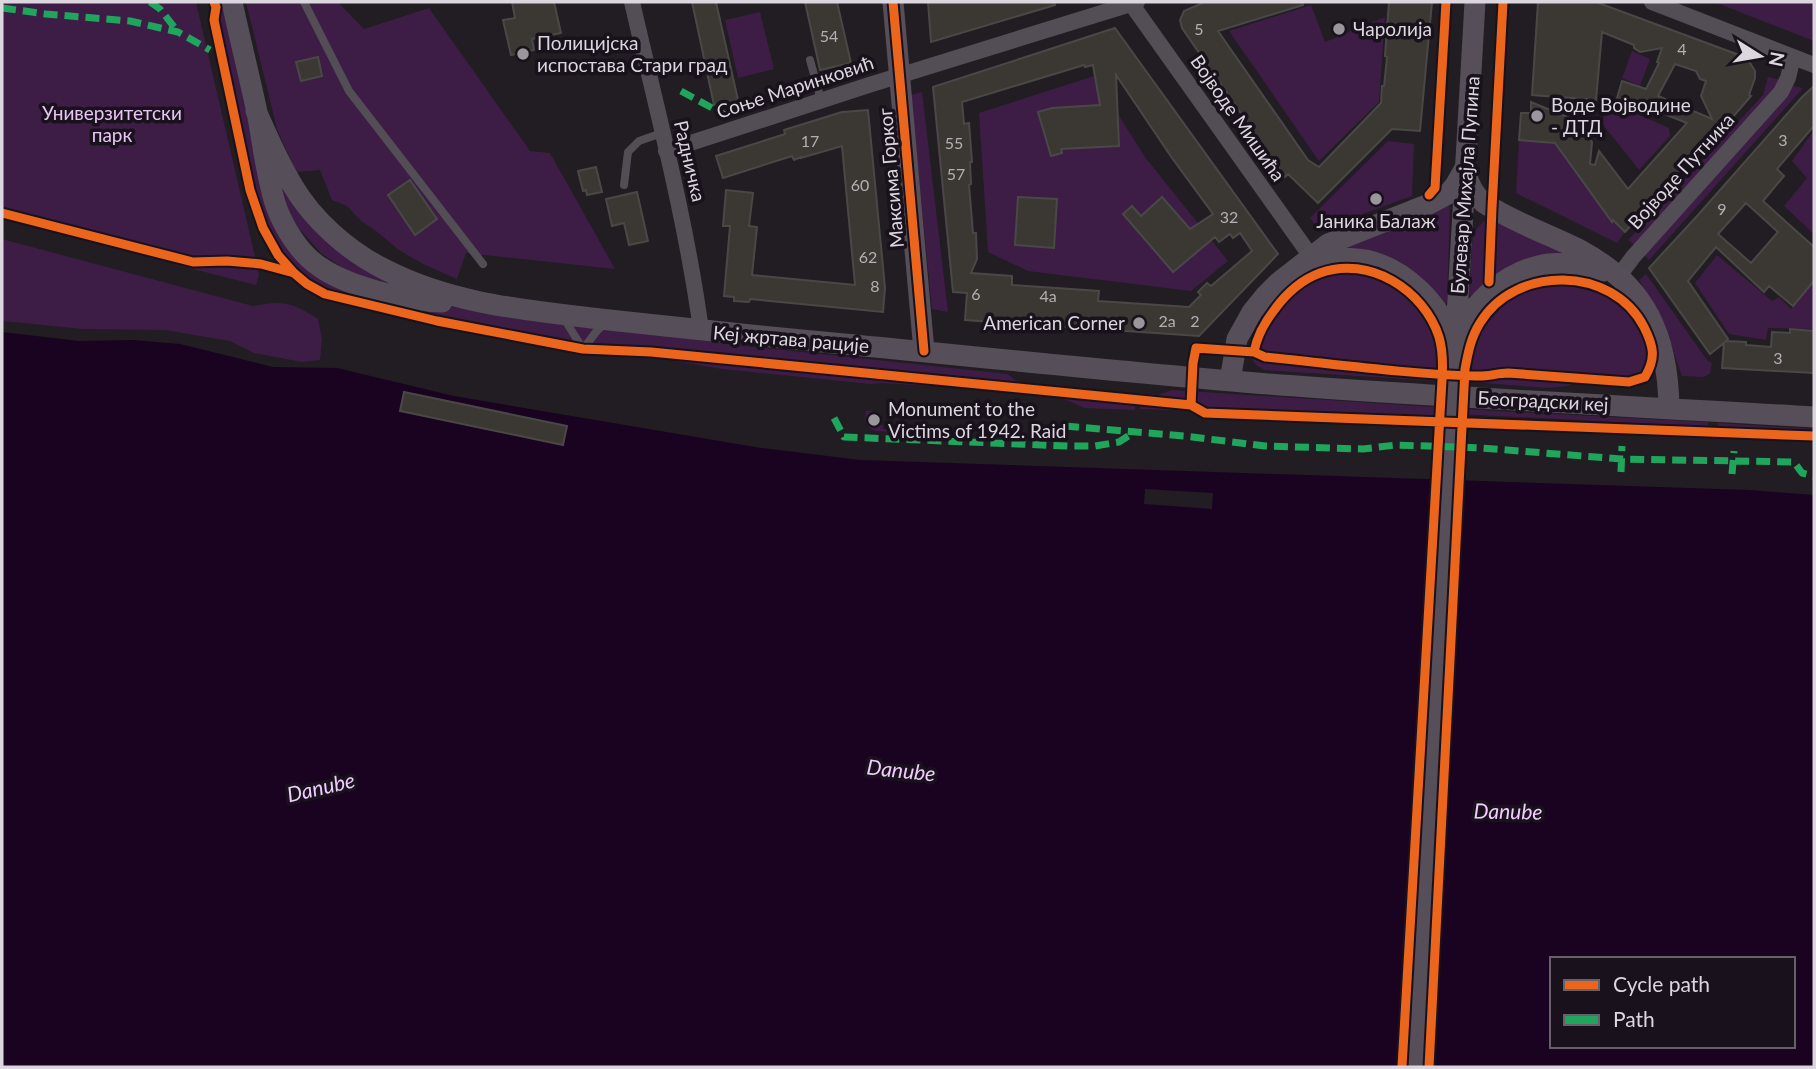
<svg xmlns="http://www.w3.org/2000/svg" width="1816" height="1069" viewBox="0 0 1816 1069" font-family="Lato,sans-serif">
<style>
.green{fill:#3d1d46}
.water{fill:#190321;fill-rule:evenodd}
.pier{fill:#211d22}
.building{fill:#3b3833;stroke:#4a4847;stroke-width:2;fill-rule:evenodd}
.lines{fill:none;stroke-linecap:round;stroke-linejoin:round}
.lane{stroke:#534d55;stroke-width:8}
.street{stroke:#534d55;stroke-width:16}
.secondary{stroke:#564e58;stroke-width:21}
.secondary-bridge{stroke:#564e58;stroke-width:21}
.quiet{stroke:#20a55d;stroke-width:7;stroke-dasharray:14 7;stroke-linecap:butt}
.cycleway-casing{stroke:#19111c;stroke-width:13}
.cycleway{stroke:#eb651d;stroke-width:9}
.poi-dot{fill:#9b969c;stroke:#19111c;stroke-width:2.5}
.labels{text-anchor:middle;stroke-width:7;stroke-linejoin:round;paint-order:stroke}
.number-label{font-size:16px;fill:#b4afb3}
.poi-label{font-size:19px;fill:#dcd7de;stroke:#19111c;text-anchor:start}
.street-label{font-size:19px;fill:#dcd7de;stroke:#19111c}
.park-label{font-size:19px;fill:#eac4f7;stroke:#19111c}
.water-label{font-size:21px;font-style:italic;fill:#f2ccff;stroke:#19111c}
</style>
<rect width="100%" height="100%" fill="#211d22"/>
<path class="green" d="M2 2H196L256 261 220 259 198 260 186 259 2 208Z
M214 2H232L269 177 302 251 424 303 736 345 1008 374 1027 391 1136 402 1135 410 1085 408 1061 398 965 388 882 383 871 384 722 369 593 347 437 321 325 294 270 243 255 209 250 190 214 20 216 7Z
M246 2H338L364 29 429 8 530 151 550 153 615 269 466 253 457 279 423 264 399 250 376 231 361 221 347 206 332 200 320 170 296 172 277 129Z
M1714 2H1814V41Z
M1311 5 1325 42 1385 17 1379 102 1319 161 1229 31Z
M760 12 774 69 738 78 725 20Z
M1632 51 1650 59 1640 86 1622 78Z
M1094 76 1145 157 1228 261 1191 291 1028 271 988 252 979 113Z
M1768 77 1781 80 1637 247 1628 240 1763 95Z
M1789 85 1803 88 1649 260 1640 252Z
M922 92 948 312 932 309 911 95Z
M1612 103 1669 128 1670 136 1639 170 1601 122Z
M1814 130V234L1784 206 1807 178 1792 161Z
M1519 140 1556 144 1611 221 1613 220 1625 232 1617 243 1516 193Z
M1388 141 1414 144 1412 196 1319 230 1310 218Z
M276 163 396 287 350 273 321 253 294 223 286 207Z
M1448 205 1450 207 1447 301 1445 306 1329 248Z
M1496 220 1561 252V254L1473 298 1469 294 1473 233 1484 221Z
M2 239 253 306C282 300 292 302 318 319L322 339 320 360 302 362 254 353 230 341 165 330 83 329 2 321Z
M1717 255 1772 301 1779 297 1791 309 1814 281V329L1768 328 1766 340 1729 334 1695 283Z
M174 261C201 269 229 263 257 267L259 275 256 285 173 264Z
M1350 273C1413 281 1442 319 1438 381L1264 370 1256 365 1252 359 1256 358C1258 343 1265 332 1273 319 1294 291 1314 276 1350 273Z
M1646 274 1707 360 1712 363 1710 373 1704 377 1682 376 1664 324 1639 280Z
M1566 285 1601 293 1626 311 1643 337 1647 353V365L1640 374 1620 379 1582 377 1568 386 1547 388 1471 382 1473 349 1486 325 1504 304 1519 294 1542 286Z
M1172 390 1512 412 1708 422V427L1441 413 1440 419 1140 409V393L1158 395Z
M866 411H872L881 425H883V429L939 431V434L875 431C866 428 864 421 866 411Z
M1718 423 1814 429V433L1718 428Z"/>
<path class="water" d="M2 332 79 341 133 340 180 344 273 367 337 368 454 396 761 448 860 460 1749 490 1814 495V1067H2ZM1552 959H1793V1046H1552Z"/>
<path class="pier" d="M1432 476 1464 477 1431 1067H1398Z
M1145 489 1213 493 1212 509 1144 504Z"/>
<path class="building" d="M512 2H554L561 33 532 39 534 50 511 55 503 20 515 18Z
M692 2H716L738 100 714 105Z
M805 2H837L851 63 820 70Z
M928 2H1054L1055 5 931 42Z
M1205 2H1302L1303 5 1218 31 1308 160 1319 167 1381 103 1382 86H1384L1387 57 1385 56 1389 2H1432L1420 131 1392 129 1318 203 1288 174 1285 177 1182 28 1180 20 1184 11Z
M1538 2H1596L1739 55 1750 63 1755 71V78L1749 95 1751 96 1725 126 1722 123 1625 232 1613 220 1612 222 1555 143 1519 140 1521 113H1531V102L1575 120 1592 142 1590 164 1595 165 1599 151 1628 189 1687 123 1629 100V102L1617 98 1622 81 1646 89 1659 63 1657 62 1662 48 1640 52 1634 48V45L1602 32 1596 100 1532 95ZM1675 64 1696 71 1700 79 1706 81 1701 96 1712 119 1658 96Z
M1115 28 1278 254 1199 336 965 320 967 293 953 292 933 87ZM1084 65 1085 67 1093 65 1100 105 1052 108 1038 112 1051 156 1062 153 1061 149 1119 146 1116 75 1172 158 1213 214 1190 229 1162 197 1141 216 1132 206 1123 214 1173 272 1215 237 1219 242 1230 234 1233 238 1240 233 1252 251 1211 286 1207 283 1198 292 1201 295 1189 307 1098 301 1099 291 1012 285V276L971 273 977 259 976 233H973L969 185 971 184 970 162H972L969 123 964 124 962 102Z
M318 57 322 76 301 81 296 62Z
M1814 86V126L1777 169 1784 176 1763 201 1814 247V281L1793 306 1769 286 1764 292 1716 247 1688 281 1728 339 1726 341 1746 342V345L1771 347 1772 332 1790 333V329L1814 331V373L1722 368 1724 343 1710 354 1649 268 1698 215 1802 97ZM1746 203 1778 232 1751 263 1718 234Z
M868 110 885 288 883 312 750 299 749 302 734 301V297L724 296 730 226H723L726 190 753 193 749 226 757 227 752 275 855 285 842 146 801 158V157L794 160 792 156 723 178 716 156 785 134 784 130 842 112Z
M596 167 602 192 587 195 586 190 583 191 578 171Z
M410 180 437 219 415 235 388 195Z
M637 192 648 241 629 245 624 223 612 226 606 199Z
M1018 197 1057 199 1054 248 1015 245Z
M404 392 567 426 563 445 400 411Z"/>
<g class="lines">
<path class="lane" d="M304 2 349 91 483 264
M810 60 821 100
M624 185 628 152 639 141 662 133
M563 317 583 349 596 332 604 324"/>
<path class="street" d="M632 2C657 111 686 219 701 330
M1130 2 1312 258
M1652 2 1814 65
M666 151 869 85 1137 2
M1619 276 1633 257 1781 92 1788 78 1793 57"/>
<path class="secondary" d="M232 2C240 39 249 75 257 112 263 143 266 176 276 206 284 228 300 254 320 267 349 287 406 301 442 302
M893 2 924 351
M256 111C268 137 278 162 293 186 313 220 348 251 384 269 451 304 526 310 600 319 674 327 748 335 823 342 971 356 1120 372 1268 384 1450 398 1632 406 1814 417
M1466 173C1469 185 1474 195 1484 203 1513 222 1548 234 1580 250 1646 285 1668 336 1669 408
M1312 258C1330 258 1348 257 1366 260 1406 269 1440 304 1453 342
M1458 337C1472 301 1509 269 1549 264 1567 262 1586 267 1603 271
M1454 368 1475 2
M1230 381 1237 339 1252 312 1265 296 1279 282 1328 244 1429 204 1448 194 1456 184 1465 168
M1414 1067 1449 451"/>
<path class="secondary-bridge" d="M1449 451 1454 368"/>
<path class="quiet" d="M150 2 160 9 178 32
M2 8 46 14 130 21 178 32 210 50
M681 91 725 115
M834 418 844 437 1068 446H1095L1119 442 1136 431
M1065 426 1184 436 1265 446 1363 449 1396 445 1481 448 1621 459 1794 462 1802 473 1814 476
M1621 472 1622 446
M1732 474 1734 451"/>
<g class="cycleway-casing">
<path id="cycleway" d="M214 2 216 7 214 20 250 190 263 228 278 255 294 273 307 284 325 294 437 321 583 349 651 352 1191 405 1205 413 1814 436
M893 2 924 351
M1429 195 1435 188 1446 2
M2 213 193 262 227 261 261 264 294 273
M1489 282 1492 208 1503 2
M1254 352C1257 336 1264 323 1275 309 1286 294 1301 280 1320 273 1369 255 1424 290 1439 337 1443 351 1443 366 1442 380L1402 1067
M1191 405 1193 363 1196 348 1254 352 1265 357C1335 364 1406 374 1476 376 1487 377 1497 373 1508 373L1629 382 1645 377C1656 358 1654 347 1644 327 1612 265 1515 265 1480 323 1471 337 1468 353 1465 369L1429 1067"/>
</g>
<use href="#cycleway" class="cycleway"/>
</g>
<g class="poi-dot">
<circle cx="1339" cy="29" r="7"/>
<circle cx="523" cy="54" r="7"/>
<circle cx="1537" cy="116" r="7"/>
<circle cx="1376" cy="199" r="7"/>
<circle cx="1139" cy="323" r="7"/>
<circle cx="874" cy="420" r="7"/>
</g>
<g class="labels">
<g class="number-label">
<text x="1199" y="35">5</text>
<text x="829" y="42">54</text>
<text x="1682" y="55">4</text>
<text x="1783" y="146">3</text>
<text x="810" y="147">17</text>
<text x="954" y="149">55</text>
<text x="956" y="180">57</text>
<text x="860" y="191">60</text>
<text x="1722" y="215">9</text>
<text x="1229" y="223">32</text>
<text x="868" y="263">62</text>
<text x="875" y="292">8</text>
<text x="976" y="300">6</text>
<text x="1048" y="302">4a</text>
<text x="1167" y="327">2a</text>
<text x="1195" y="327">2</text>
<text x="1778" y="364">3</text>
</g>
<g class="poi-label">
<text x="1353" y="36">Чаролија</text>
<text x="537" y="50">Полицијска<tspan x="537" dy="22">испостава Стари град</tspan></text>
<text x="1551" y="112">Воде Војводине<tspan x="1551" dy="22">- ДТД</tspan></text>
<text x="1376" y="228" text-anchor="middle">Јаника Балаж</text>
<text x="1125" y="330" text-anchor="end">American Corner</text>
<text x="888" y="416">Monument to the<tspan x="888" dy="22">Victims of 1942. Raid</tspan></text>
</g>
<g class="street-label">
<text transform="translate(795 87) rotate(-18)" y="7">Соње Маринковић</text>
<text transform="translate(1238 118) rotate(55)" y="7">Војводе Мишића</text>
<text transform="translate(690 161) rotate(77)" y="7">Радничка</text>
<text transform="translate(1681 171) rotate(-48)" y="7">Војводе Путника</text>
<text transform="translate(891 178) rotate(-95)" y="7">Максима Горког</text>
<text transform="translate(1465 185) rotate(-86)" y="7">Булевар Михајла Пупина</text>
<text transform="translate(791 339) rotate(5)" y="7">Кеј жртава рације</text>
<text transform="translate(1543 401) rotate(3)" y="7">Београдски кеј</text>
</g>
<g class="park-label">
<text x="112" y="120">Универзитетски<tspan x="112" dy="22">парк</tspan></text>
</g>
<g class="water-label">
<text transform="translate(901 771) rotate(6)" y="7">Danube</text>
<text transform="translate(321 788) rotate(-13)" y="7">Danube</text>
<text transform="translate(1508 812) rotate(1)" y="7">Danube</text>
</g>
</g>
<rect width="1816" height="1069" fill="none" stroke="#dcd7de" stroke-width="7"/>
<rect x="1550" y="957" width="245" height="91" fill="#19111c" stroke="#67606a" stroke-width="2"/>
<rect x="1564" y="980" width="35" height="10" fill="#eb651d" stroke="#67606a" stroke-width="2"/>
<text x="1613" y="992" font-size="21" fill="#dcd7de">Cycle path</text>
<rect x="1564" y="1015" width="35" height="10" fill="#20a55d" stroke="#67606a" stroke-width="2"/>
<text x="1613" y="1027" font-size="21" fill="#dcd7de">Path</text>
<g transform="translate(1760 56) rotate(101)" stroke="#19111c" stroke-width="5" paint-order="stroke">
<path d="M0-5L12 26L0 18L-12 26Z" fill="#dcd7de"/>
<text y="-10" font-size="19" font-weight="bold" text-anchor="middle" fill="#dcd7de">N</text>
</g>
</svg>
